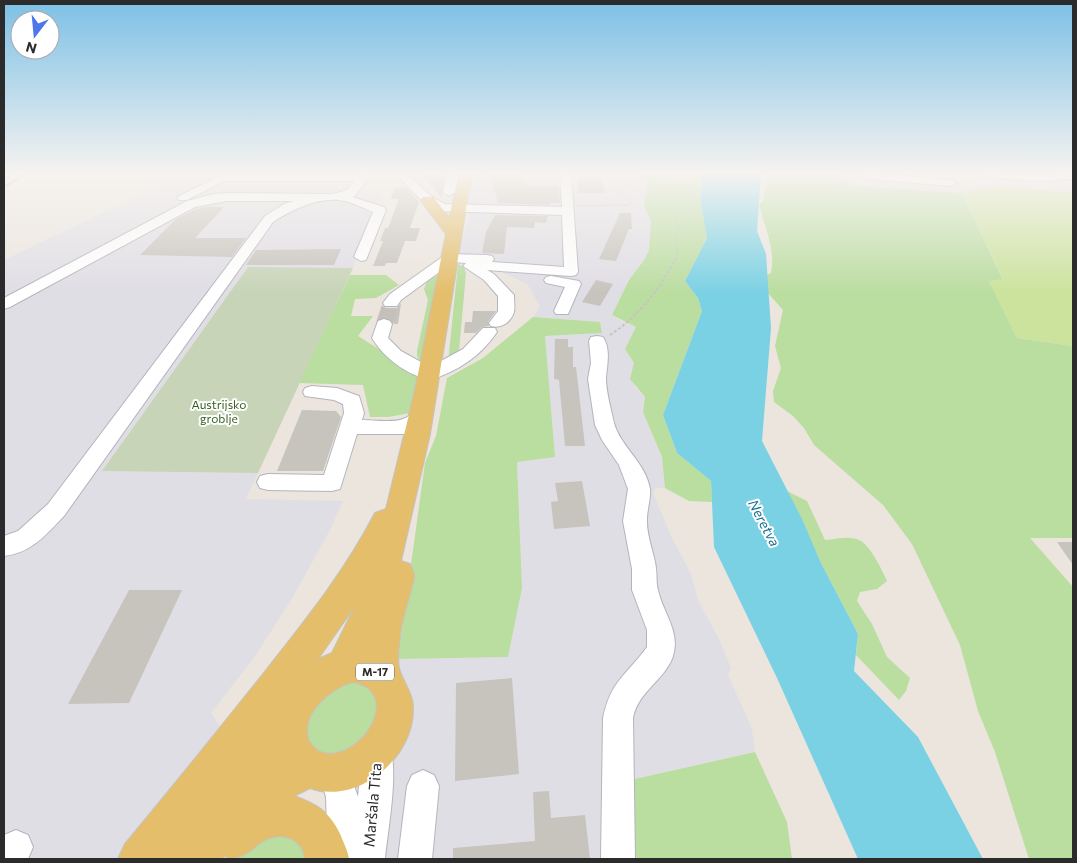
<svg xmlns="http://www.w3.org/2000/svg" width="1077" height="863" viewBox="0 0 1077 863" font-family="Commissioner,sans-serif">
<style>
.industrial{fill:#e0dee5}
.green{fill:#badda0}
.cemetery{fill:#c7d4b7}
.pitch{fill:#cbe39d}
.water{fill:#7bd1e4}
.building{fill:#c7c3bd}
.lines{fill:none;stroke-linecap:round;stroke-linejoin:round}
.minor-tunnel{stroke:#c5c0ba;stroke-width:16;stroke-dasharray:16 8;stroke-linecap:butt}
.minor-casing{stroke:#b2b5bd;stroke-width:2}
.major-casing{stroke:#c4c4c4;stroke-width:2}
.path-far1{stroke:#c4c4c4;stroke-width:1;stroke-dasharray:2.5 1;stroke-linecap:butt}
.path{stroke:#c4c4c4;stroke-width:2;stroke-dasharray:3 2;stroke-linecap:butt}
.minor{fill:#fff;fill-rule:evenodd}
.major{fill:#e4be6b;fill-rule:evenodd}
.rail{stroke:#a2a6b3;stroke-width:2.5}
.labels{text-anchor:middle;stroke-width:4;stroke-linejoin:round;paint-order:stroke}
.shield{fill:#fff;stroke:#6b6b6b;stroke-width:1}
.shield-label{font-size:11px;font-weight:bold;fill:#2b2b2b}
.park-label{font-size:12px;fill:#346221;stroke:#fff}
.water-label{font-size:14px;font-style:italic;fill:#1a7190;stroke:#fff}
.near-street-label{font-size:15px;fill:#2b2b2b;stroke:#fff}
</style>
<rect width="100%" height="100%" fill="#ebe5de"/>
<path class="industrial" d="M185 173H366L351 193 382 194 353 268 248 267 102 471 258 473 246 499 343 501 330 530 290 602 253 659 211 713 233 744 140 859H4V260Z
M459 173H634L648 184 644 205 651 221 649 250 644 260 629 280 612 315 619 320 636 327 625 349 634 363V386L645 397 643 412 662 457 665 488H656L653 493 671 536 691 574 698 600 719 639 731 668 728 675 752 729 755 752 617 783 618 859H386L385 800 404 705 398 659 508 657 522 588 517 462 555 457 545 336 602 333 600 322 533 317 540 306 527 284 486 265 458 255 470 215 454 191Z
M836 173H1046L1073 175V193L1004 186 971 189 962 193 955 194 857 186 839 178Z"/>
<path class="green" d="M634 173H703L700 199 707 238 685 281 698 298 702 311 663 415 677 453 711 481 712 502 689 501 665 488 662 457 643 412 645 397 630 379 634 363 625 349 636 327 612 315 629 280 644 260 649 250 651 221 644 205 648 184Z
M767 173H836L839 179 857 186 962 193 1003 280 989 281 1017 338 1073 346V538H1030L1073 587V859H1029L995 752 978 711 960 645 912 544 883 505 814 445 804 428 793 416 774 402 773 391 781 368 775 346 783 310 768 293 767 275 771 273C776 248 764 227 759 204L763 202Z
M458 264 464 267 466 273 459 351 456 358 448 363Z
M350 275H386L399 285 376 298 355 299 351 316H373L358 336 420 375 411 413 388 417H370L363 385 299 383Z
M435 276 438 277 421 363 417 356V351L428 300 424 289 427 281Z
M533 317 600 322 602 333 545 336 555 457 517 462 522 588 508 657 398 659 425 463 436 436 447 378 483 358Z
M787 491 807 501 825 540C836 539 851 535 861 541 871 547 882 570 887 581L877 589 860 592 857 601 872 624 887 657 910 678 906 691 899 700 856 655 858 634 820 561Z
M372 673 389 725 320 766 297 715 304 700Z
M755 752 787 822 792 859H618L617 783Z
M259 829 314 843 316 859H228Z"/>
<path class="cemetery" d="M248 267 353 268 258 473 102 471Z"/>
<path class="pitch" d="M1004 186 1073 193V346L1017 338 989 281 1003 279 962 193 971 189Z"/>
<path class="water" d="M703 173H761L757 231 766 254 771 328 762 441 802 519 820 561 858 634 854 671 918 737 983 859H858L777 678 714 547 711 481 677 453 663 415 702 311 698 298 685 281 707 238 700 199Z"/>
<path class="building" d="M421 173H446L441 192 442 198Z
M490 173H521L520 181H526L527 186H559L560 203H551L550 205 498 203Z
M578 178H601L605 193H578Z
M406 187 419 202 410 228H420L416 241H405L397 263H386L385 266H373L383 241H380L385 228H388L399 199H391L394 188Z
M206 207H224L195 238H246L232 257 140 255 176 219 196 209Z
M620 213H631L632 229H629L616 261 599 259Z
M495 215 548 216 546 223 535 222 534 228 507 227 504 254 482 253 486 232Z
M341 249 334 265H246L256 250Z
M596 280 613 284 600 306 582 302Z
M401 303 398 324H394L391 319 385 317 378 319 382 305 385 308H397Z
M473 311H496L488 322 489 326 482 327 476 333H464L465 322H472Z
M555 339H568V347H573V367H576L585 446H565L559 380 554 379Z
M302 410 336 411 341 417 323 471H277Z
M582 481 590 526 554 529 551 502 558 501 555 483Z
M1057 542H1073V565Z
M129 590H182L129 703 68 704Z
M512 678 519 774 455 781 456 683Z
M549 791 551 818 585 815 590 859H453V848L535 841 533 792Z"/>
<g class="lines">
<path class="minor-tunnel" d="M384 324 391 303"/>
<g class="minor-casing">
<path id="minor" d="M4 173H16L4 179Z
M361 173H372L355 196 352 197 384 207 386 210 366 260 361 261 354 257 373 212C363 208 350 201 339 200 316 198 293 209 273 222L64 516C46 535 31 553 4 556V536L18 531 48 504 265 216 284 204 294 201H227L195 207 10 307 4 309V298L187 201 214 194 227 193 333 194 347 190 354 181H224L187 200H179L177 197 222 175H359Z
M395 173H406L432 197 445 204 562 207 560 173H571L578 272 576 275 571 276 487 270 494 274 514 295C514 300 515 308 514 312 511 322 501 329 491 326L489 323 498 311V296L484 280 463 266 466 263 453 262 401 300 397 306H385L383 303 390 294 445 255 450 254 487 255 492 256 494 259 492 262 564 267 562 215 438 211 424 203Z
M448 173H459L455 192 449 196 443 192Z
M853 173H871L951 180 957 183 951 186 871 179 855 175Z
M975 173 1033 175 1073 173V179L1033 181 981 176Z
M551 276 579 281 581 284 568 314H556L554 311 565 287 546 283 544 280 546 277Z
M384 319 390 321 392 324 388 338 401 351 430 367 463 349 483 328H495L497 332C481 356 457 372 429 380 406 374 384 358 372 338L378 321Z
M597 336 603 337C611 349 607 365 606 378 606 392 611 409 614 423 620 446 646 463 650 489 651 498 647 510 647 519 646 535 654 552 656 568 657 575 656 583 658 590 662 610 679 630 674 652 669 678 638 690 633 718L635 859H601L603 718C611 680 626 676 647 647V630L632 590V569L623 521 628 489 619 465 602 440 595 425 588 379 591 363 589 341 591 337Z
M312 386 337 388 359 396 364 413 362 420C372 420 394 423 403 419 413 415 416 408 429 411L432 416C427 425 416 431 406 434H357L340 489 332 491 268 490 260 488 257 482 260 476 268 474 324 475 344 413 343 404 334 400 305 396 303 392 305 388Z
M377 736 388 740C400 768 388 827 385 859H328L326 797 319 773 324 762 335 757 346 762 358 797 362 751 366 740Z
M423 770 434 775 439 786 432 859H398L407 786 412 775Z
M16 830 28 835 33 847 28 859H4V835Z"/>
</g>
<g class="major-casing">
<path id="major" d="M460 173H474L468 195 430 434 401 561 410 564C411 567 414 572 414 575 415 579 412 585 411 590 407 605 401 622 400 638 399 647 397 659 399 668 402 681 413 692 413 707 415 757 358 806 310 788L294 796C317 804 331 813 341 836 344 844 348 851 349 859H305C303 839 284 832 267 839 259 842 254 849 247 853 242 856 237 857 232 859L224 856 221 859H118L125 844C173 786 220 728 267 669 307 618 345 571 375 513L386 509 414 394 446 234 420 200 423 197H433L449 217ZM355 606 332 653 318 659ZM352 682C404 690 364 761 323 753 317 751 312 746 309 741 299 714 330 689 352 682Z"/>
</g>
<path class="path-far1" d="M650 173 645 176 667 189 679 227 675 240 678 253 676 256
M578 206 630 205 632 203 621 195 622 189 645 176"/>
<path class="path" d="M610 335C638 317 663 286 677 255"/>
<use href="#minor" class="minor"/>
<use href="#major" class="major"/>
<path class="rail" d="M4 187 27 173"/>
</g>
<linearGradient id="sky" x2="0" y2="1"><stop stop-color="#7cc0e6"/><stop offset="0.59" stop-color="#f6f3f0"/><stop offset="1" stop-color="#f6f3f0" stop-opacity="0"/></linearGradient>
<rect width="1077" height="293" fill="url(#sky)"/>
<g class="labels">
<rect class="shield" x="356" y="663.5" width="38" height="17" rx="4"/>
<g class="shield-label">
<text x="375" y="676">M-17</text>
</g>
<g class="park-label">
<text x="219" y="409">Austrijsko<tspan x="219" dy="14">groblje</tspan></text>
</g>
<g class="water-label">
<text transform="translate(764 523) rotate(62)" y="5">Neretva</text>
</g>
<g class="near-street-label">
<text transform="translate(373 805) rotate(-85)" y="5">Maršala Tita</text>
</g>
</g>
<rect width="1077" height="863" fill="none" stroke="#2b2b2b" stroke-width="10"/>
<g transform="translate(35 35) rotate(196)"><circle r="24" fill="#ffffff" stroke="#aaaaaa"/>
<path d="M0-4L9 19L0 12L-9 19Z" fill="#4d77ea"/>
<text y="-8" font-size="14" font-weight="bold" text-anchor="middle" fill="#2b2b2b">N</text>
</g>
</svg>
